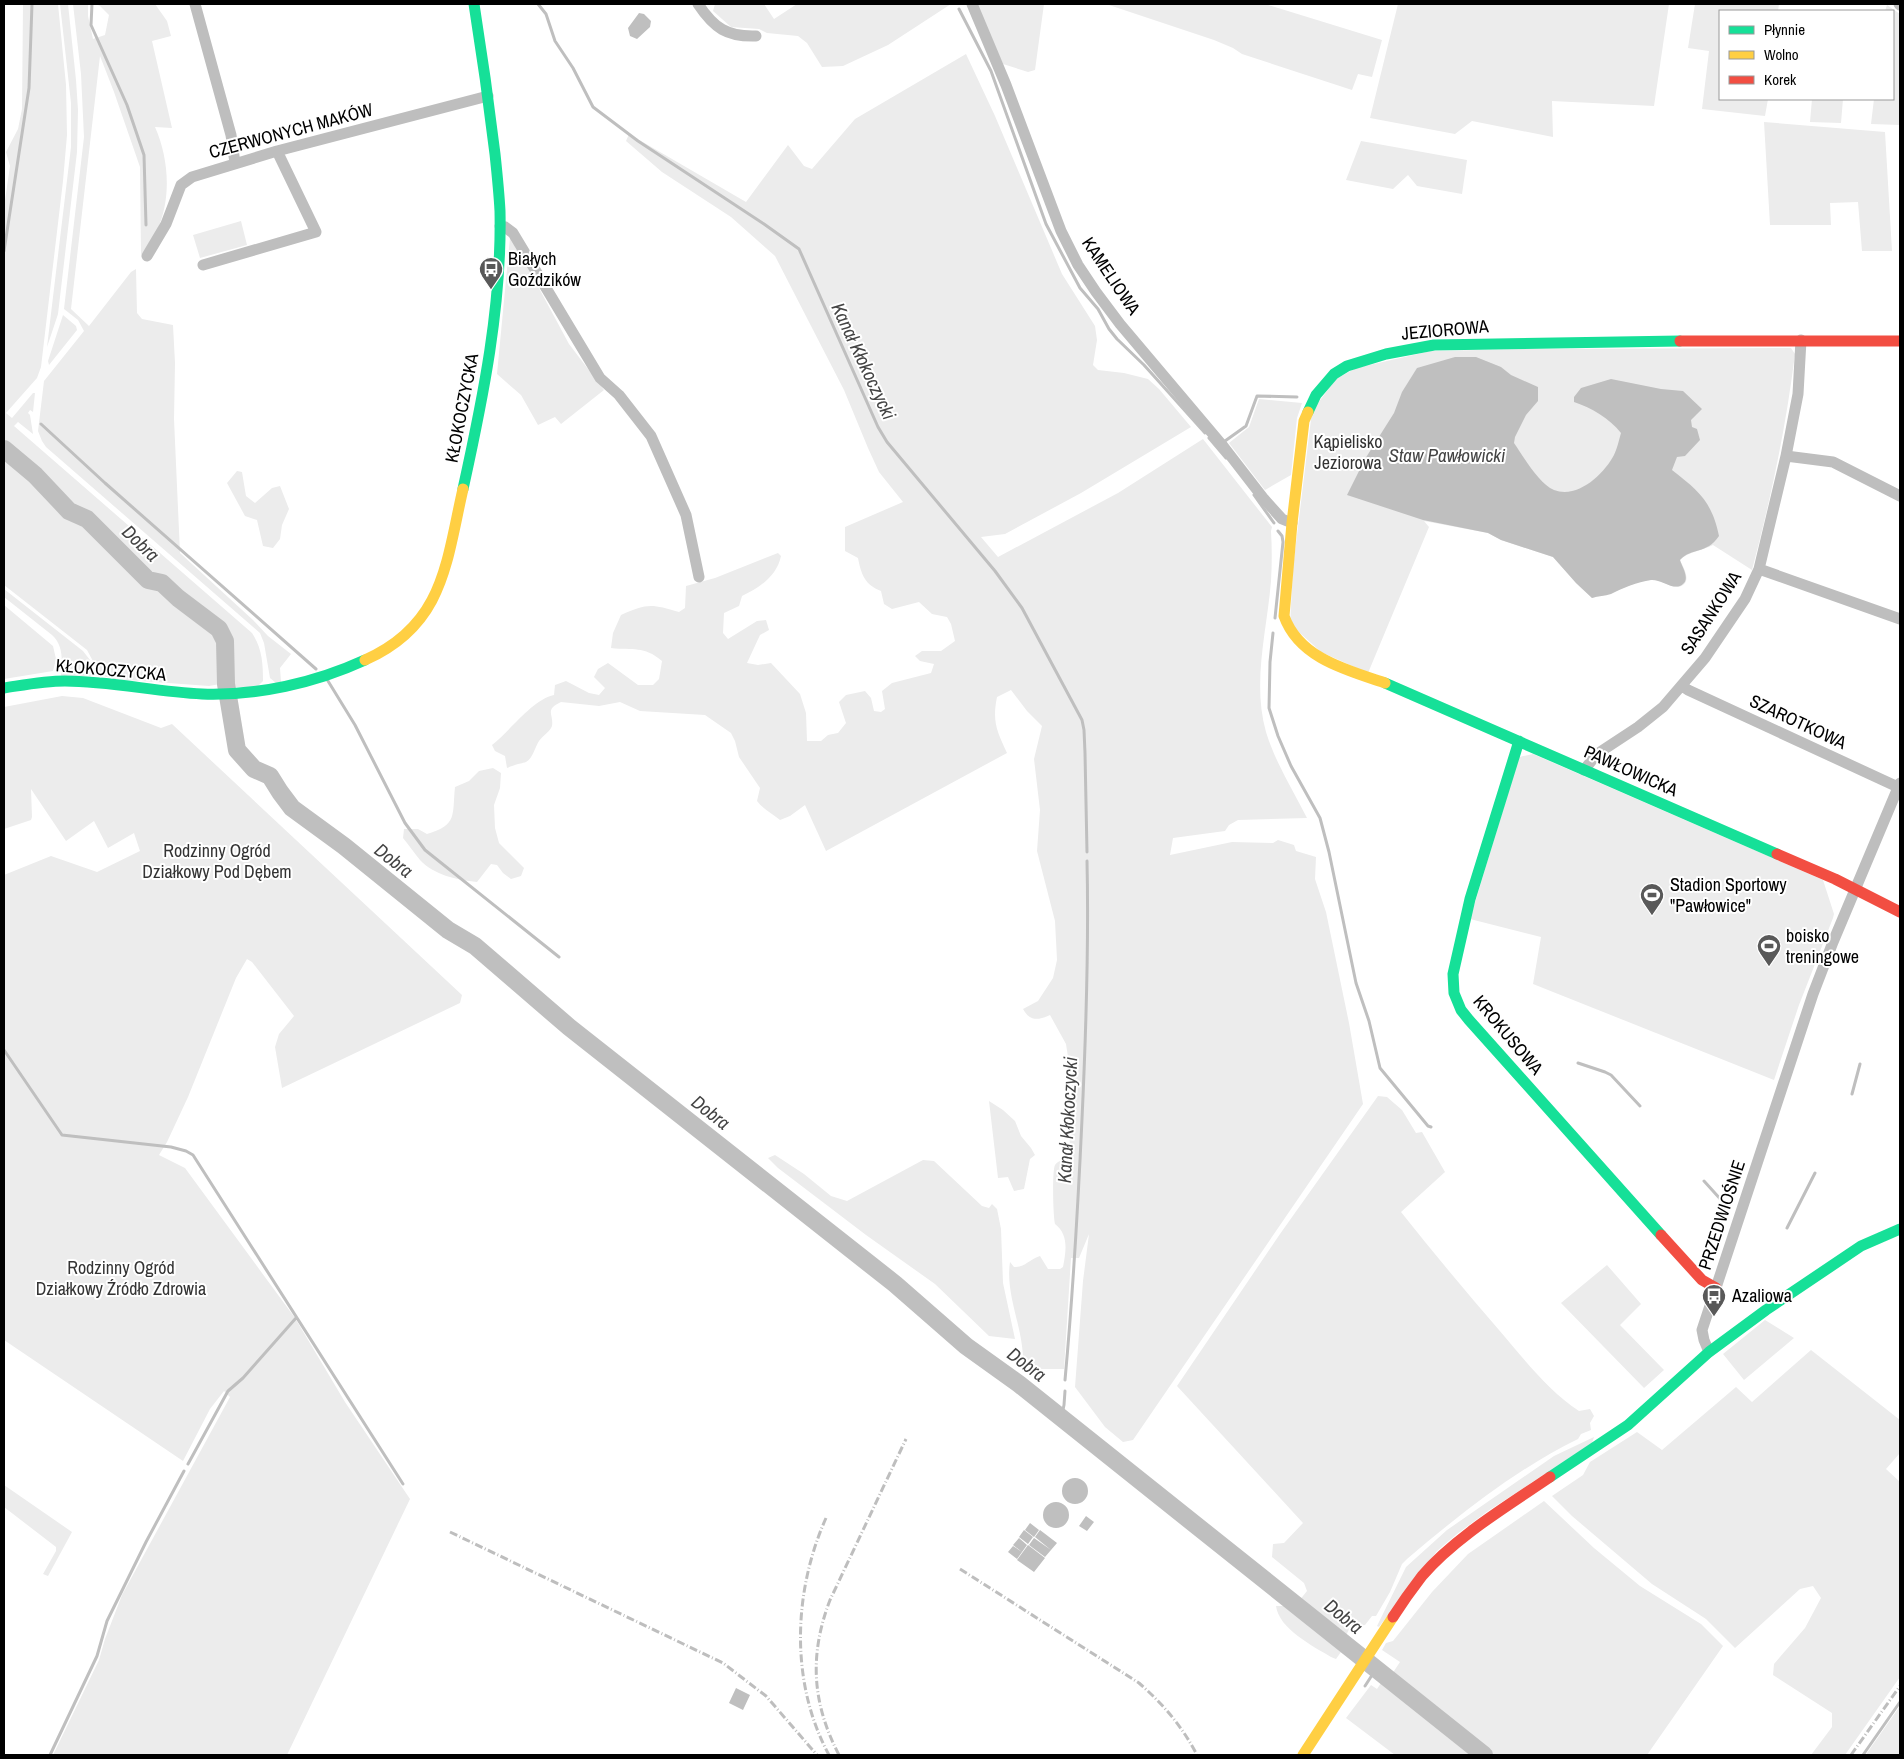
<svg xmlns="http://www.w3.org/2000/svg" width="1904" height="1759" viewBox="0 0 1904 1759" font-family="'Archivo Narrow',sans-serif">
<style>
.green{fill:#ececec}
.water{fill:#bfbfbf}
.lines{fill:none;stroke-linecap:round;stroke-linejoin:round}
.stream{stroke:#bfbfbf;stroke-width:3}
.river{stroke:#bfbfbf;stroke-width:18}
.street{stroke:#bebebe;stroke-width:11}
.fast{stroke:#16e098;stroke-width:11}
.slow{stroke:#ffcf43;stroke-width:11}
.jam{stroke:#f24e42;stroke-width:11}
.rail{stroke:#bebebe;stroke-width:3;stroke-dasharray:8 2.5 1 2.5;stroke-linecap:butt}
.labels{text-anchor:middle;stroke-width:4;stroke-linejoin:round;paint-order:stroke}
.street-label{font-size:18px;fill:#000;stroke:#fff}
.poi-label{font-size:18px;fill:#000;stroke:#fff;text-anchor:start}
.park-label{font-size:18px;fill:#333;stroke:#fff}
.water-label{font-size:19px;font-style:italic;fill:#444;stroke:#fff}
</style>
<rect width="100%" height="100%" fill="#fff"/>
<path class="green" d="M23 4H58L66 85 67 135 63 181 41 367 37 378 6 413 12 418 33 393H35L33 412 30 410 28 413 30 415 33 434 18 422 14 426 252 633C262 648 263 663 263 681L257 687H221L220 684 209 686 114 679 100 675H95L94 663 87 650 4 585V453L143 582 160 589 197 619 203 613 171 584 141 564 91 515 67 500 21 457 4 443V207L10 166 6 152 18 129 22 109Z
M60 4H68L76 80 78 110 77 152 58 314 47 347 71 147V103Z
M73 4H88V16L93 39 105 35 109 15 100 6 96 4H155L167 21 171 36 152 41 172 128 155 127C173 168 172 221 141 255L140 167 114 92 100 56 71 309 89 326 131 272 136 269 137 313 142 319 173 325 175 363 174 419 180 553 253 620 268 636 291 654 280 668 281 682 276 683 270 678 264 643 260 633 46 447 42 441 38 431 44 381 84 331 78 320 64 309 84 137 81 74Z
M715 4H764L774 19 797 4H951L888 45 843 66 822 67 807 43 798 36 767 33 759 29 731 27 713 11Z
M976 4H1044L1035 70 1028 72 1003 64Z
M1106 4H1265L1382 40 1372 77 1358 74 1352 90 1242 54 1233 48 1214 40Z
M1398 4H1669L1654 106 1552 101 1553 137 1472 121 1455 134 1370 118Z
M1695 4H1779L1778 11H1720V99H1768L1765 116 1702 109 1709 51 1688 48Z
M1887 5 1900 14V125L1871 124 1874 99H1893V11H1885Z
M966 54 995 116 1062 274 1095 326 1097 340 1093 365 1098 370 1124 373 1148 379 1159 389 1191 427 1081 493 1005 534 981 537 998 557 1118 493 1203 439 1272 527 1271 531C1272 548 1272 564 1271 581 1267 631 1252 682 1266 732 1275 762 1293 790 1307 818L1238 820 1229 825 1225 831 1173 838 1170 855 1232 842 1273 843 1278 840 1294 845 1296 851 1316 857 1315 879 1326 912 1349 1023 1363 1104 1133 1440 1123 1442 1105 1427 1075 1387 1083 1281 1089 1234 1079 1258H1071L1064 1369H1036L1023 1360C1023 1327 1005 1294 1010 1262L1014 1267C1026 1267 1028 1260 1040 1256L1048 1269H1060L1063 1267C1066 1251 1069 1235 1055 1224 1053 1216 1052 1170 1055 1165 1058 1161 1064 1159 1069 1157L1072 1083 1066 1044 1050 1015C1039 1020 1030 1022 1023 1009L1038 1001 1053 978 1057 960 1055 921 1037 851 1040 810 1034 759 1042 726 1027 711 1011 690 997 697C992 722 997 731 1007 753L826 851 805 805 790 816 780 820C772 813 764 810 757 801L760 788 739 757 735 741 731 733 705 715 640 711 620 702 599 706 561 702C544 710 554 714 552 726 550 732 543 735 539 741 535 747 533 758 526 762 523 763 513 765 507 768L505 756 495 751 492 745C510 731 533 699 554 695L555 685 566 681 589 693 599 695 605 688 594 677 598 669 608 663 638 685H653L659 679 662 661C643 645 634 651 611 648L613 633 621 615C647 603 652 604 679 612L685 608 686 586 715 578 778 553 781 556C777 576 759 588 742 596L739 606 724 613 723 633 728 639 757 621 766 620 769 630 760 635 747 663 758 665 771 663 800 694 806 713 807 741H821L828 735 838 733 846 723 839 702 846 695 865 691 871 698 874 711 881 712 885 709 882 691 892 683 931 673 934 664 920 661 915 656 922 651H941L955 641 951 624 947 617 932 614 919 602 892 609 884 604 881 591C865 585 861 574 858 558L845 551V527L903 502 879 472 868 448 844 390 775 256 731 217 662 172 626 141 629 134 746 202 788 145 804 166 812 169 855 119Z
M1812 99H1843L1841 123 1810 122Z
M1764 122 1885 132 1892 251H1862L1858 202 1830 203 1831 225H1770Z
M1361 141 1467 160 1462 194 1417 186 1408 175 1393 189 1346 180Z
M241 221 247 245 200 258 193 235Z
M510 238H512L569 344 604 390 561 424 555 417 538 425 521 395 497 374Z
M63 315 76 326 77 330 49 365 48 361Z
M1791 348 1795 354C1786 427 1771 498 1752 570L1713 545C1702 551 1689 551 1680 560 1683 567 1691 579 1683 585 1675 591 1664 581 1657 580 1642 578 1624 588 1611 593 1605 596 1598 596 1592 598L1576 583 1553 557 1501 540 1488 533 1424 521 1429 527 1368 673 1321 652 1290 624 1293 568 1312 411 1336 379 1356 368 1431 351 1530 349Z
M1259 399 1302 403 1297 418 1291 475 1265 490 1229 443 1249 427Z
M237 471 242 472 246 496 255 503 272 488 280 486 289 509 282 525 280 539 273 548 263 546 257 520 245 516 227 483Z
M4 589 83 651 90 660 92 676H61C62 661 64 646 52 635L4 597Z
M4 605 53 646 56 659 53 671 4 679Z
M62 696 83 698 161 728 172 724 462 995 460 1003 282 1088 275 1047 279 1034 294 1016 252 962 247 959 236 978 188 1097 167 1142 159 1155 185 1168 295 1318 345 1402 410 1499 287 1755H53L99 1660 105 1639 122 1595 230 1397 224 1391 210 1409 183 1461 4 1340V875L51 856 97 872 140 851 134 833 108 848 94 821 66 841 31 789 32 817 31 820 4 829V707Z
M1533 754 1823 880 1834 914 1833 918 1799 1005 1774 1080 1533 984 1541 937 1470 919 1519 757Z
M493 768 501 773 500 788 494 805 495 828 499 843 524 868 521 876 511 879 503 873 497 865 491 864 477 882C457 880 434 875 420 860 414 853 409 845 403 838L404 829H418L427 834C458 825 452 815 455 787L469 781 479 771Z
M1378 1096 1387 1097 1402 1110 1416 1133 1422 1132 1445 1172 1401 1212C1433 1252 1465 1291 1499 1330 1523 1358 1548 1391 1579 1411L1590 1409 1594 1416 1590 1423 1591 1430 1581 1434 1578 1439C1515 1470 1460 1514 1407 1559L1402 1564 1390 1592 1376 1616H1372L1365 1625 1350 1627 1345 1638 1299 1601 1307 1591 1304 1583 1272 1557 1273 1544 1284 1543 1303 1523 1177 1386 1280 1234Z
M989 1101 1003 1110 1015 1121 1021 1136 1031 1148 1035 1155 1030 1159 1024 1189 1014 1191 1008 1177 998 1178Z
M775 1155 804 1174 831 1196 847 1201 923 1160 934 1161 982 1206 989 1208 992 1204 997 1209 1001 1229 1003 1283 1015 1339 989 1336 935 1284 866 1235 778 1168 768 1158Z
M1607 1265 1641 1304 1620 1325 1664 1370 1644 1388 1561 1303Z
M1765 1320 1794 1338 1744 1380 1723 1354Z
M1811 1350 1900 1420V1453L1886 1469 1900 1482V1677L1845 1755H1811L1832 1727V1713L1773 1675 1774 1664 1805 1628 1821 1598 1813 1586 1800 1589 1735 1648 1706 1619 1652 1584 1572 1516 1552 1496 1583 1475 1590 1462 1637 1432 1662 1450 1736 1387 1752 1402Z
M1594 1437 1592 1443 1488 1511 1457 1534 1437 1551 1379 1627 1377 1626 1406 1567 1447 1530 1554 1456Z
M4 1485 72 1532 48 1576 43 1574 56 1551V1547L4 1507Z
M1544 1501 1594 1548 1640 1586 1701 1624 1723 1646 1647 1755H1395L1346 1718 1371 1685 1377 1689 1383 1680 1435 1720 1440 1713 1392 1674 1400 1662 1382 1650 1386 1643 1393 1641 1432 1592 1468 1554Z
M1276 1606H1287L1341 1652 1336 1659 1331 1657C1313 1646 1279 1629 1276 1606Z
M1900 1706V1755H1866L1867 1753Z"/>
<path class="water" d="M639 13 644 14 651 21 650 27 637 39 630 36 628 28Z
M1455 357H1476L1501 367 1511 375 1538 387V401L1526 415 1515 437 1514 443C1523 456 1539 484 1554 490 1578 499 1604 474 1614 455 1617 449 1619 440 1621 433 1609 418 1592 408 1574 402V397L1581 388 1611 379 1661 389 1683 391 1702 409 1691 420 1692 427 1697 429 1700 440 1685 456 1677 457 1672 470C1699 491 1712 502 1719 536 1706 555 1692 547 1680 560 1682 567 1690 578 1683 584 1675 592 1661 579 1651 580 1637 582 1623 588 1611 594 1605 596 1598 596 1592 598L1576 583 1553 557 1501 540 1488 533 1423 520 1347 495 1365 459 1394 413 1402 392 1417 368Z
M1062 1491a13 13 0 1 1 26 0a13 13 0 1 1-26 0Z
M1043 1515a13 13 0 1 1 26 0a13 13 0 1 1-26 0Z
M1086 1516 1094 1522 1087 1531 1079 1526Z
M1030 1523 1039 1530 1034 1537 1025 1530Z
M1024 1530 1033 1537 1028 1544 1019 1537Z
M1040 1530 1057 1543 1051 1550 1035 1537Z
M1019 1538 1027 1545 1022 1552 1013 1545Z
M1034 1538 1051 1550 1045 1557 1029 1545Z
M1028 1545 1045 1558 1034 1572 1017 1560Z
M1013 1546 1022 1552 1017 1559 1008 1552Z
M736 1688 750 1695 743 1710 729 1703Z"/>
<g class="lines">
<path class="stream" d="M92 4 91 25 127 105 144 155 146 225
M538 4 546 14 555 41 573 68 593 107 638 141 764 224 799 249 878 427 887 442 995 571 1022 608 1082 720 1084 730 1085 753 1087 852
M959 9 991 71 1046 224 1080 288 1098 309 1109 329 1117 339 1144 365 1205 433
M4 251 29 88 32 4
M41 424 105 483 316 669
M1209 438 1226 458
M1225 441 1246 426 1257 396 1297 397
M1254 495 1274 523
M1275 618 1283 542 1282 536 1278 531
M1273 633 1270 662 1269 708 1278 736 1291 766 1320 818 1329 852 1356 983 1369 1021 1380 1068 1428 1126 1431 1127
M328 681 355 725 405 823 425 850 559 957
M4 1050 62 1135 171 1147 186 1151 193 1155 403 1484
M1578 1063 1605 1072 1611 1075 1640 1106
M1852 1094 1860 1064
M1704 1181 1723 1202
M1787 1228 1815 1173
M1065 1380C1073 1293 1078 1206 1082 1119 1086 1033 1089 947 1087 861
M1061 1419 1064 1405 1065 1391
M188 1464 228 1391 243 1378 296 1318
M1365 1686 1376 1669
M50 1755 97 1656 107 1621 146 1542 184 1471
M1863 1755 1900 1702"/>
<path class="river" d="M4 449 35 475 69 511 87 519 148 580 162 583 178 598 219 629 225 641 226 684 237 750 254 769 270 776 280 792 292 808 344 846 448 930 475 946 569 1027 895 1284 966 1346 1019 1384 1484 1755"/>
<path class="street" d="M195 4 231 135 235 163
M698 4C714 28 727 37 756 36
M972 4 1006 85 1061 231 1078 265 1096 292 1120 324 1223 446 1264 499 1282 519 1292 523
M1899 4 1900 5
M500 226 505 227 513 233 600 378 619 395 651 436 686 515 699 577
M147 256 166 224 181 185 192 177 277 151 488 96
M203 265 316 232 277 151
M1786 456 1833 462 1900 496
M1759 569 1900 619
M1682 686 1688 690 1900 788
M1584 770 1597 754 1638 727 1663 707 1705 658 1745 599 1759 569 1786 456 1798 394 1801 340
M1709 1352 1704 1340 1702 1330 1813 994 1833 942 1900 783"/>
<path class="fast" d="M1308 412 1316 395 1334 374 1347 366 1386 354 1434 345 1680 341
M463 489C483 398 502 305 500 211 499 192 497 173 495 154 489 104 482 54 474 4
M1385 683 1777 854
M4 688C24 685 44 681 65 681 111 681 156 692 202 694 257 696 315 683 365 660
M1519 741 1470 899 1453 974 1454 993 1461 1010 1469 1020 1661 1235
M1550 1477 1628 1425 1709 1352 1766 1310 1861 1246 1900 1229"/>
<path class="slow" d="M1308 412 1304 421 1292 523 1284 616C1299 658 1346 670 1385 683
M365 660C444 625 446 563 463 489
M1303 1755 1393 1617"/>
<path class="jam" d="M1680 341H1900
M1777 854 1835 879 1900 912
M1661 1235 1702 1280 1716 1288
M1393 1617C1402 1603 1412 1589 1422 1576 1454 1538 1509 1505 1550 1477"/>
<path class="rail" d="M826 1518C793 1592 790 1683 829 1755
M450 1532 723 1663 766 1696 817 1755
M960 1569 1139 1683C1163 1704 1182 1726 1197 1755
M839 1755C812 1703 809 1655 830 1600L906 1439
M1851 1755 1900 1686"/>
</g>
<defs>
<g id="bus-pin" transform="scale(1.25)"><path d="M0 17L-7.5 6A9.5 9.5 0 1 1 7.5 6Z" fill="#595959" stroke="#fff"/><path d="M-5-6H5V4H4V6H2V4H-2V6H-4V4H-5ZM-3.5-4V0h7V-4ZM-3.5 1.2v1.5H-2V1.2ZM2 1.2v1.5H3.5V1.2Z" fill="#fff"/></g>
<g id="stadium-pin" transform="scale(1.25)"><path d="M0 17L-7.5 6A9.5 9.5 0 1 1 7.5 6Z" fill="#595959" stroke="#fff"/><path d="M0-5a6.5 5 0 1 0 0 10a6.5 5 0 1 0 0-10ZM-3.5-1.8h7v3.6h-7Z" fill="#fff"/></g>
</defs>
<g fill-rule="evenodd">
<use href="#bus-pin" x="491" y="269"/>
<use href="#stadium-pin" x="1652" y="895"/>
<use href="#stadium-pin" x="1769" y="946"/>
<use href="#bus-pin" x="1714" y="1296"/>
</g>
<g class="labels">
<g class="street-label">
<text transform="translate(291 131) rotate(-15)" y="6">CZERWONYCH MAKÓW</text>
<text transform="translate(1111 276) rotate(56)" y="6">KAMELIOWA</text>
<text transform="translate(1445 330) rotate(-5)" y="6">JEZIOROWA</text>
<text transform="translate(462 408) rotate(-79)" y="6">KŁOKOCZYCKA</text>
<text transform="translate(1711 613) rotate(-57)" y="6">SASANKOWA</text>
<text transform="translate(111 670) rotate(5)" y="6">KŁOKOCZYCKA</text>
<text transform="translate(1798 722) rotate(25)" y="6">SZAROTKOWA</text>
<text transform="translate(1631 771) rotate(24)" y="6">PAWŁOWICKA</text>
<text transform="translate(1508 1035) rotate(50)" y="6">KROKUSOWA</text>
<text transform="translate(1722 1215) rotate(-72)" y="6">PRZEDWIOŚNIE</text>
</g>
<g class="poi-label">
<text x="508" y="265">Białych<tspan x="508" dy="21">Goździków</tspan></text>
<text x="1670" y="891">Stadion Sportowy<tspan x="1670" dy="21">"Pawłowice"</tspan></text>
<text x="1786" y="942">boisko<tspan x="1786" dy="21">treningowe</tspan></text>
<text x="1732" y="1302">Azaliowa</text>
</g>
<g class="park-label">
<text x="1348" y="448">Kąpielisko<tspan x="1348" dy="21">Jeziorowa</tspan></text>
<text x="217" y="857">Rodzinny Ogród<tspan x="217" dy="21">Działkowy Pod Dębem</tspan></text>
<text x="121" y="1274">Rodzinny Ogród<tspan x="121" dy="21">Działkowy Źródło Zdrowia</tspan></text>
</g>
<g class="water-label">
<text transform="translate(864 361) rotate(65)" y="7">Kanał Kłokoczycki</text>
<text x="1447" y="462">Staw Pawłowicki</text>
<text transform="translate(141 543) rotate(44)" y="7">Dobra</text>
<text transform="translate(394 860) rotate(38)" y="7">Dobra</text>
<text transform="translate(711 1112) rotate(38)" y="7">Dobra</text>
<text transform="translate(1067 1120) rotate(-87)" y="7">Kanał Kłokoczycki</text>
<text transform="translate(1027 1364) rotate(37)" y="7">Dobra</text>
<text transform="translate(1344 1616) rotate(39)" y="7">Dobra</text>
</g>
</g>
<rect width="1904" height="1759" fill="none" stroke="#000000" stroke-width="10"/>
<rect x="1719" y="10" width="175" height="90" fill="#ffffff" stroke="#999999"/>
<rect x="1729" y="26" width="25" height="8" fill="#16e098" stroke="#999999"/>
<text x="1764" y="35" font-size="15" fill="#000000">Płynnie</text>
<rect x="1729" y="51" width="25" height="8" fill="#ffcf43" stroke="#999999"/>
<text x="1764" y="60" font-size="15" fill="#000000">Wolno</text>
<rect x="1729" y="76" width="25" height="8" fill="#f24e42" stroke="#999999"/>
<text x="1764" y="85" font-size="15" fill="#000000">Korek</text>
</svg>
